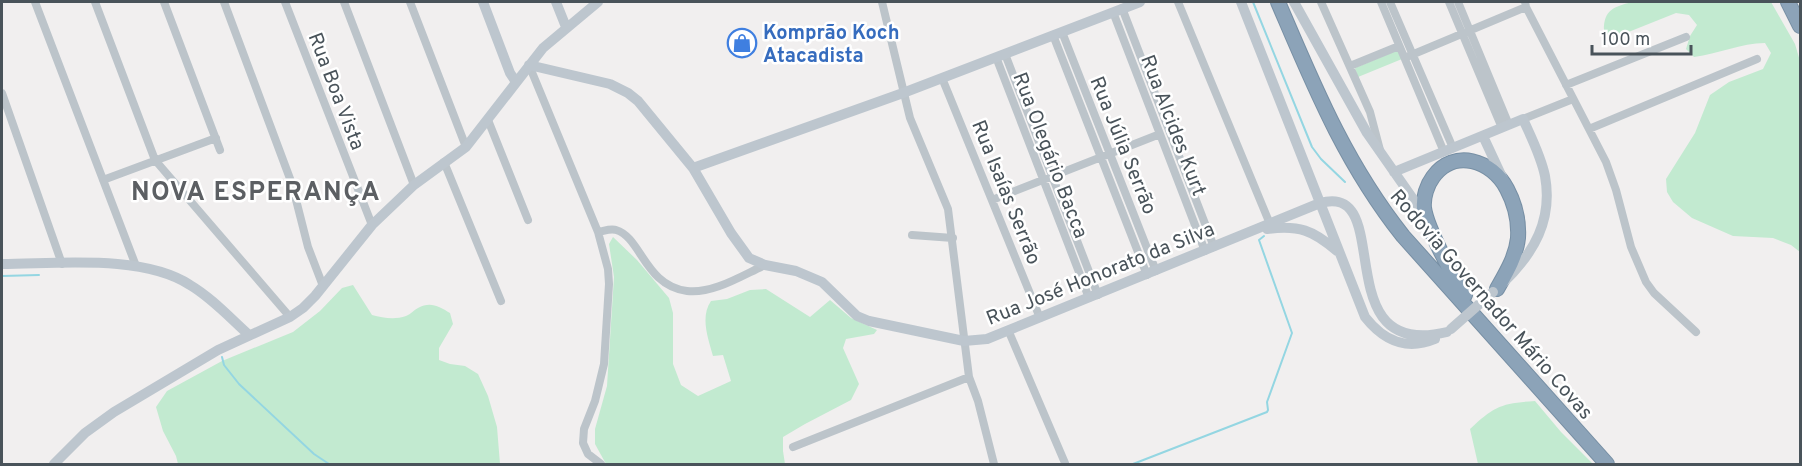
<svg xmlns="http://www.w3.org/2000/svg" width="1802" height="466" viewBox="0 0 1802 466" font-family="Overpass,sans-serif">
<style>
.green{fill:#c2ead0}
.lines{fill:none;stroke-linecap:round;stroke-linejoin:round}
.stream{stroke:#94d6e2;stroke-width:2}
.highway-casing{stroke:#778fa4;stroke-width:16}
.street{stroke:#bcc4ca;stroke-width:8}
.secondary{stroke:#bdc6ce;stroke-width:10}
.highway{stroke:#8ca3b8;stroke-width:14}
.secondary-bridge{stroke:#bdc6ce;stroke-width:10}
.labels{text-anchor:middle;stroke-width:5;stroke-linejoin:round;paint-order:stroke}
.shop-label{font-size:20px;font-weight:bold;fill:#366cbe;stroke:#fff;text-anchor:start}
.street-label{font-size:20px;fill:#49535a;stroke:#fff}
.district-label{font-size:26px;font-weight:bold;letter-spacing:1.5px;fill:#5c5f63;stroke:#fff}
</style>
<rect width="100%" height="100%" fill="#f1efef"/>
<path class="green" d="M1632 2H1771L1795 44 1800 61V252L1791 245 1773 238 1733 236 1692 218 1673 202 1667 192 1666 179 1695 133 1710 95 1729 82 1763 69 1771 53 1765 43C1741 43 1718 54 1694 57L1686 49 1690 36 1697 25 1689 15 1676 13 1626 33 1613 37 1604 33C1603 11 1612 7 1632 2Z
M1398 50 1402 59 1358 77 1355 68Z
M613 237 637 260 669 298 673 313V364L681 385 698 396 731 381 723 355 713 356C708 338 700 317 711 301L727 299 750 290 766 289 810 317 830 300 851 318 877 330 874 334 846 339 843 348 859 384 851 400 805 424 783 437V451L785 464H606L595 444V429L607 386 614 277 609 244Z
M353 285 372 315C383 318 395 320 406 316 411 314 414 310 418 308 430 301 439 306 450 313L453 324 439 348V360L450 364 465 366 478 374 488 396 497 427 500 464H178L176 456 163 431 156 407 167 391 222 361 293 332 320 311 342 288Z
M1535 401 1561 432 1593 464H1478L1470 429C1494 406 1502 403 1535 401Z"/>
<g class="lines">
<path class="stream" d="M1253 2 1312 147 1321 159 1345 182
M2 276 39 275
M222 357 224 365 239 384 314 454 329 464
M1133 464 1267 412 1268 410 1267 402 1292 333 1259 240 1264 236"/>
<g class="highway-casing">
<path id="highway" d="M1278 2C1314 86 1345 163 1403 236L1607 464
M1788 2 1800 26
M1465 295C1453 276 1427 229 1424 208 1423 197 1427 185 1433 177 1454 148 1492 160 1507 189 1515 204 1519 222 1518 238 1516 257 1506 273 1497 289"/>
</g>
<path class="street" d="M35 2 136 266
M95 2 155 160 290 317
M164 2 220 150
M224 2 292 184 308 247 323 286
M285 2 372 225
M344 2 414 185
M410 2 466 147
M882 2 910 118 948 209 969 377 978 401 994 464
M1178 2 1270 224
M1321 2 1370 112 1380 150
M1381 2 1444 152
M1390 2 1453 148
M1449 2 1502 128
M1458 2 1509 125
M1525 2 1526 7 1606 162 1616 190 1631 247 1646 282 1654 293 1696 332
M1122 8 1214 247
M1113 12 1205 251
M1062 32 1156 271
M1053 35 1147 275
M1005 54 1098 295
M1409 56 1526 7
M996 57 1089 298
M529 65 598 232 608 269 609 284 604 364 595 401 584 429 583 443 588 454 601 464
M1350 66 1399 46
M942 78 1040 318
M1566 85 1686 37
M2 93 62 264
M1523 119 1573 99
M488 120 528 220
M1589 129 1757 59
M444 162 501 301
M103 180 216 138
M992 200 1160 134
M598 232C604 231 611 228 616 230 641 237 645 286 687 291 713 294 741 276 765 265
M912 235 953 238
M1009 332 1065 463
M793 447 969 377"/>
<path class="secondary" d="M483 2 510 73 516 82
M556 2 566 27
M1241 2 1365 317C1384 341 1406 351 1435 339
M1294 2 1367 133 1425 216
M529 65 610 84 628 93 638 101 693 168 731 233 749 258 765 265 796 271 822 282 857 316 869 321 964 341 987 339 1320 203C1398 181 1324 362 1447 332
M1483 136 1503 179
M693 168 903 93 1140 2
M1394 172 1523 119C1531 137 1541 156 1545 176 1553 220 1534 253 1503 283
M1267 229C1299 225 1313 230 1337 251
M2 264C57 264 142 254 190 285 212 298 230 318 249 335
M54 464 85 433 114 412 218 350 290 317 303 308 315 296 372 225 414 185 466 147 543 48 598 2"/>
<use href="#highway" class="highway"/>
<path class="secondary-bridge" d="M1451 329 1493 292"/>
</g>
<defs>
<g id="shop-ring" transform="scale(1.5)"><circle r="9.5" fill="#fff" stroke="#3f7fe0" stroke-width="1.5"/><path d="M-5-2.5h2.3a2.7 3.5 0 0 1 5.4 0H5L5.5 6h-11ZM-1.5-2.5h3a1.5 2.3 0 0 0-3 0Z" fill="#3f7fe0"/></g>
</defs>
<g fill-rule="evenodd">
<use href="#shop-ring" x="742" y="43"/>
</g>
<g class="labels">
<g class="shop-label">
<text x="763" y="39">Komprão Koch<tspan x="763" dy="23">Atacadista</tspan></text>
</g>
<g class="street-label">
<text transform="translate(337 91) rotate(69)" y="7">Rua Boa Vista</text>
<text transform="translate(1174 125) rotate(69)" y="7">Rua Alcides Kurt</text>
<text transform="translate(1124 145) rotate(68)" y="7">Rua Júlia Serrão</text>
<text transform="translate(1051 155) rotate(69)" y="7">Rua Olegário Bacca</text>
<text transform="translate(1007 192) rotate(68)" y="7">Rua Isaías Serrão</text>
<text transform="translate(1100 273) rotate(-22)" y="7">Rua José Honorato da Silva</text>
<text transform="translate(1492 304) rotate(49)" y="7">Rodovia Governador Mário Covas</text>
</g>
<g class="district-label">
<text x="256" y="200">NOVA ESPERANÇA</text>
</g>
</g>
<rect width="1802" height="466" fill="none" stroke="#49535a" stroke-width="6"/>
<path d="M1592 45v9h99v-9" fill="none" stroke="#49535a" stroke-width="3"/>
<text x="1601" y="45" font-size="18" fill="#49535a" stroke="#ffffff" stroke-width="4.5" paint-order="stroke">100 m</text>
</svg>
